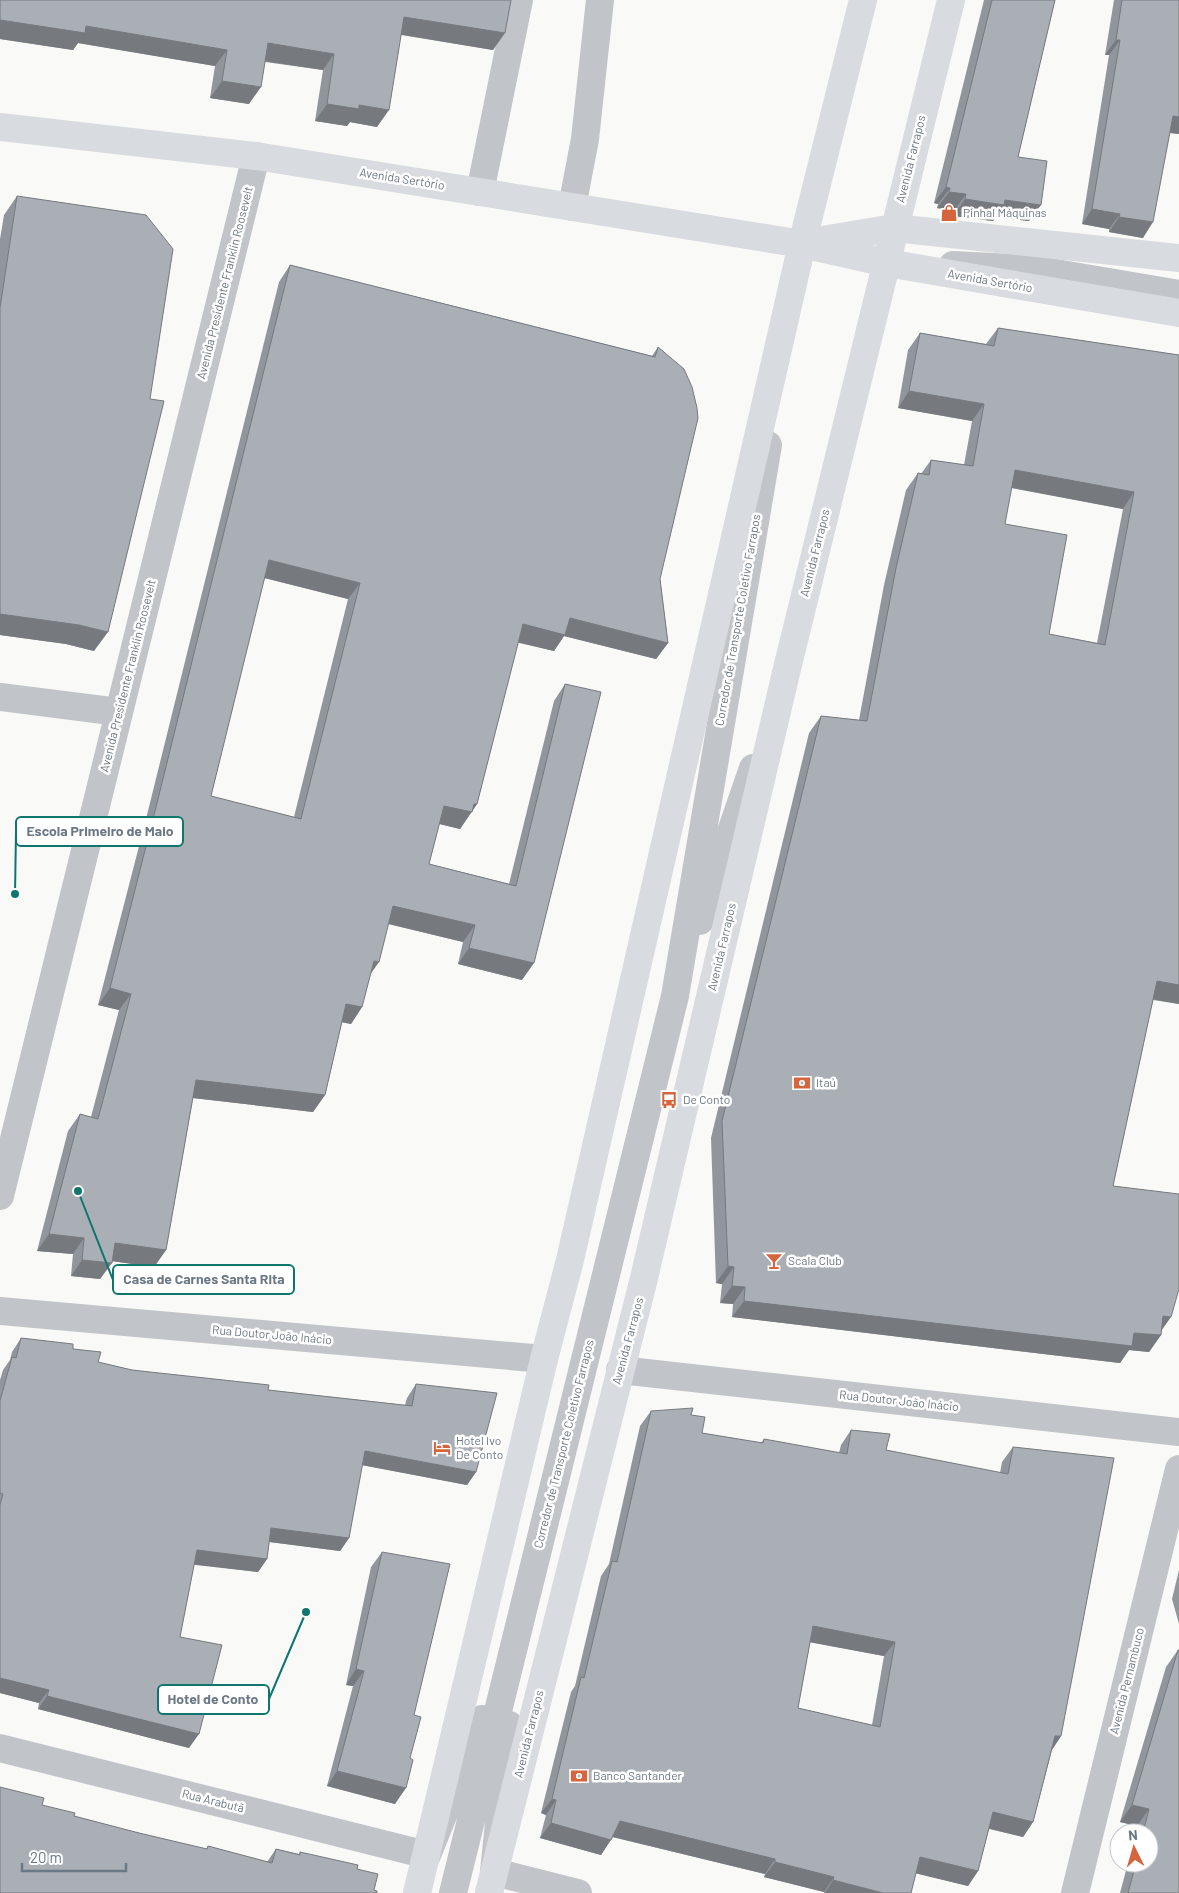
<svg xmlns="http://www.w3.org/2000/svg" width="1179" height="1893" viewBox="0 0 1179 1893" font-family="Barlow,sans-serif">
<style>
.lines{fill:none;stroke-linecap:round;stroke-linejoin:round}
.minor{stroke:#c1c4c8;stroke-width:28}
.major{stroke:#d8dbdf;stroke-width:28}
.wall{fill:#91969c;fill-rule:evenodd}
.shaded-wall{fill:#767a7f}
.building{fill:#a9afb5;stroke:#767a7f;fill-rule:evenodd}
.labels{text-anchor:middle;stroke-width:5;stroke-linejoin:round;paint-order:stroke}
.street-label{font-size:12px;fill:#6b7885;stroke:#fff}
.poi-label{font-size:12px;fill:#6b7885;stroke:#fff;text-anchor:start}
.leader{fill:none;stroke:#0f766e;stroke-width:2}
.callout-dot{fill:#0f766e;stroke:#fff;stroke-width:2}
.callout{fill:#fff;stroke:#0f766e;stroke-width:2}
.callout-label{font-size:14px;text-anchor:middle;font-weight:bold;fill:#6b7885}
</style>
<rect width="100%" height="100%" fill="#f9f9f7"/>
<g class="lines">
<path class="minor" d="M480 192 519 0
M572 207 585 139 600 0
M953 265 1032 269 1179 294
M0 697 119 712
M700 921 753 768
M0 1196 256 156
M0 1311 544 1359
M620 1370 1179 1432
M509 1725 494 1872 578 1893
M0 1748 427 1855 482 1719
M453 1893 675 996 768 445
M1075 1893 1179 1469"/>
<path class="major" d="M0 127 256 156 802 244 887 263 1179 313
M816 241 894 228 1179 258
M417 1893 544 1359 570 1260 802 244 863 0
M489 1893 644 1278 785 677 951 0"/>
</g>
<path class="wall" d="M0 0H511L493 50 401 35 377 127 350 122 347 126 315 121 323 70 265 62 249 104 210 98 215 66 78 43 73 50 0 39Z
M984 0H1055L1018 157 1029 221 996 217 993 221 953 216 954 211 937 208 938 204 934 203Z
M1114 0H1179V134L1170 133 1143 238 1109 232V229L1082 224 1109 55H1105Z
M17 196 94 651 66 644 0 635V239L4 215Z
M290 265 652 356 658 347 660 579 668 643 656 659 564 636 554 651 518 642 477 804 460 829 439 824 429 864 509 884 554 701 565 684 522 980 458 964 463 942 388 924 370 974 362 1007 351 1024 342 1022 325 1095 313 1112 193 1098 166 1250 154 1267 112 1261 100 1279 71 1276 73 1254 37 1251 68 1131 80 1114 91 1117 119 1010 98 1005 145 823 279 282ZM264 578 348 599 294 817 211 796Z
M998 328 1179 355V1004L1153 1000 1113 1186 1161 1331V1335L1149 1352 1129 1350 1120 1363 732 1317 733 1304 720 1303 722 1284 716 1283 711 1138 809 733 821 716 859 720 884 585 906 490 918 473 921 474 931 460 964 465 972 421 898 408 908 350 920 333 986 344ZM1011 488 1123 509 1097 643 1049 634 1005 524Z
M21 1338 73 1349 98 1362 132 1370 268 1390 405 1405 407 1398 416 1384 476 1472 467 1485 362 1465 349 1538 340 1551 269 1542 267 1559 258 1572 194 1564 180 1637 189 1748 38 1709 39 1703 0 1693V1380L3 1370 10 1360 12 1352Z
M651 1411 691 1415 702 1433 761 1443 764 1439 839 1453 841 1445 851 1430 886 1450 1000 1473 1002 1462 1013 1447 1061 1736 1052 1750 1033 1822 1023 1837 989 1829 978 1871 968 1886 916 1873 911 1893H824V1892L764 1877 765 1874 612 1837 601 1855 540 1838 546 1815 541 1813 571 1692 575 1686 601 1576 609 1564 640 1426ZM810 1642 884 1656 872 1725 798 1708Z
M382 1552 414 1715 395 1804 327 1786 353 1686 346 1685 371 1567Z
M1179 1570V1624L1172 1599Z
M1178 1650 1179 1893H1120L1128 1863H1149V1833H1135L1137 1826 1120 1822 1166 1667Z
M42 1805 74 1816 139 1833 206 1849 208 1846 267 1862 276 1849 299 1854 300 1852 357 1869 374 1890 0 1893Z"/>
<path class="shaded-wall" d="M404 17 505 33 493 50 392 33Z
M0 20 86 26 227 50 215 66 78 43 73 50 0 39Z
M1116 40H1120L1109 55H1105Z
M268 43 334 54 323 70 257 60Z
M222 81 261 87 249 104 210 98Z
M327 104 359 105 389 110 377 127 350 122 347 126 315 121Z
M1173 116 1179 117V134L1162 132Z
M946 187 950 188 938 204 934 203Z
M949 192 966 194 954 211 937 208Z
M965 199 1005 200 1041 205 1029 221 996 217 993 221 953 216Z
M1092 209 1120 214 1109 229 1082 224Z
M1119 217 1153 222 1143 238 1109 232Z
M909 391 984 404 972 421 898 408Z
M1015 470 1134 492 1123 509 1003 486Z
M269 560 360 583 348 599 257 576Z
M0 614 79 625 108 632 94 651 66 644 0 635Z
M570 618 668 643 656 659 564 636 554 651 511 641 523 624Z
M474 804H477L460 829 432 822 444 806Z
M393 906 475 925 463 942 381 922Z
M469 948 534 963 522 980 458 964Z
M374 961 379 962 367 979Z
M1157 981 1179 985V1004L1146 998Z
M110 988 131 994 119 1010 98 1005Z
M346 1004 362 1007 351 1024 335 1021Z
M196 1080 325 1095 313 1112 184 1097Z
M49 1234 84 1238 73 1254 37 1251Z
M115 1243 166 1250 154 1267 104 1260Z
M82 1260 112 1263 100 1279 71 1276Z
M728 1266 734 1267 722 1284 716 1283Z
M732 1286 745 1287 733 1304 720 1303Z
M744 1301 1134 1333 1161 1335 1149 1352 1129 1350 1120 1363 732 1317Z
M1163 1316 1171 1317 1159 1334Z
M365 1451 476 1472 467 1485 356 1464Z
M271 1528 349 1538 340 1551 262 1541Z
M197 1550 267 1559 258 1572 187 1564Z
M813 1626 895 1642 884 1656 803 1641Z
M356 1669 364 1671 353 1686 346 1685Z
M0 1678 49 1690 39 1703 0 1693Z
M47 1696 199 1734 189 1748 38 1709Z
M1055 1736H1061L1051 1751Z
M337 1771 406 1788 395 1804 327 1786Z
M552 1799 556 1800 546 1815 541 1813Z
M1132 1805 1149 1809 1137 1826 1120 1822Z
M993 1812 1033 1822 1023 1837 983 1827Z
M620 1821 775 1859 765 1874 609 1836Z
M551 1823 611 1840 601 1855 540 1838Z
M920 1857 978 1871 968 1886 910 1872Z
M775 1862 834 1877 824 1892 764 1877Z
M833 1880 883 1893H825Z"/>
<path class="building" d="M0 0H511L505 33 404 17 389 110 359 105V109L327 104 334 54 268 43 261 87 222 81 227 50 86 26 85 33 0 20Z
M992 0H1055L1018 157 1047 161 1041 205 1005 200 1004 205 965 199 966 194 949 192 950 188 946 187Z
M1122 0H1179V117L1173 116 1153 222 1119 217 1120 214 1092 209 1120 40H1116Z
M17 196 146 215 173 249 150 399 164 401 108 632 79 625 0 614V308Z
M290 265 655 357 658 347 684 369 692 387 697 408 698 418 660 579 668 643 570 618 565 635 523 624 477 804H474L472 812 444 806 429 864 516 886 565 684 601 692 534 963 469 948 475 925 393 906 379 962 374 961 362 1007 346 1004 325 1095 196 1080 166 1250 115 1243 112 1263 82 1260 84 1238 49 1234 80 1114 98 1119 131 994 110 988 156 807ZM269 560 360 583 301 819 211 796Z
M998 328 1179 355V985L1157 981 1113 1186 1179 1194V1289L1171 1317 1163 1316 1161 1335 1134 1333 1132 1346 744 1301 745 1287 732 1286 734 1267 728 1266 722 1121 821 716 867 721 896 568 918 473 929 475 931 460 973 466 984 404 909 391 920 333 994 346ZM1015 470 1134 492 1105 645 1049 634 1067 535 1005 524Z
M21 1338 73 1344V1349L101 1352 98 1362 132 1370 269 1385 268 1390 412 1406 416 1384 497 1393 476 1472 365 1451 349 1538 271 1528 267 1559 197 1550 180 1637 222 1645 199 1734 47 1696 49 1690 0 1678V1505L3 1494 0 1493V1401L12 1357 16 1358Z
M693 1408 691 1415 705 1417 702 1433 763 1443 764 1439 847 1454 851 1430 890 1434 886 1450 1008 1474 1013 1447 1114 1458 1061 1736H1055L1033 1822 993 1812 978 1871 920 1857 911 1893H883L833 1880 834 1877 775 1862V1859L620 1821 611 1840 551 1823 556 1800 552 1799 581 1677 584 1678 612 1561 617 1562 651 1411ZM813 1626 895 1642 880 1727 798 1708Z
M382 1552 450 1564 414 1715 421 1717 410 1758 413 1760 406 1788 337 1771 364 1671 356 1669Z
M1178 1650H1179V1893H1128L1136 1863H1149V1833H1143L1149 1809 1132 1805Z
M0 1787 44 1798 42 1805 75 1813 74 1816 139 1833 207 1849 208 1846 272 1863 276 1849 300 1855V1852L358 1865 357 1869 378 1874 374 1890 377 1891V1893H0Z"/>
<defs>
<g id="shop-bare" transform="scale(1.35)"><path d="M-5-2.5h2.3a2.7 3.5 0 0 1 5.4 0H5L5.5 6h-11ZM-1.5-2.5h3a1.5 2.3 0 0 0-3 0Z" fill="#d4653c" stroke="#fff" stroke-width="2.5" paint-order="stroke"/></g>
<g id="bank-bare" transform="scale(1.35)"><path d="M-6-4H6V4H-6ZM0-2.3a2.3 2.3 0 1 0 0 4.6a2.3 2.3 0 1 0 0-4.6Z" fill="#d4653c" stroke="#fff" stroke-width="2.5" paint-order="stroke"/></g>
<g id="bus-bare" transform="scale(1.35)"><path d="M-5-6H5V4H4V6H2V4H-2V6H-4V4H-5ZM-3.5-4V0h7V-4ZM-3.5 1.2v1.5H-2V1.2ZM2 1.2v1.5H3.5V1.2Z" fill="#d4653c" stroke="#fff" stroke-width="2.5" paint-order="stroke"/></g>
<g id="bar-bare" transform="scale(1.35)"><path d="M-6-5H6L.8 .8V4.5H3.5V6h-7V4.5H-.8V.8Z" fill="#d4653c" stroke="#fff" stroke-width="2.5" paint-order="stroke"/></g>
<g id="hotel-bare" transform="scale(1.35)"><path d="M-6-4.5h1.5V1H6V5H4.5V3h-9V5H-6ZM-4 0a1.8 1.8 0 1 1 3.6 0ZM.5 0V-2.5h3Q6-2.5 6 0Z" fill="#d4653c" stroke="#fff" stroke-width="2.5" paint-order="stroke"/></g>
</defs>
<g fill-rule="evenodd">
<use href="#shop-bare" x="949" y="213"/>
<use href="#bank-bare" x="802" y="1083"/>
<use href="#bus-bare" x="669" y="1100"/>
<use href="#bar-bare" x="774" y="1261"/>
<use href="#hotel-bare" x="442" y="1448"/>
<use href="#bank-bare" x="579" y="1776"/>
</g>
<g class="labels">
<g class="street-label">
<text transform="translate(911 159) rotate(-76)" y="4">Avenida Farrapos</text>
<text transform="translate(402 179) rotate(9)" y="4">Avenida Sertório</text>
<text transform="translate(990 281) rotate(10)" y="4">Avenida Sertório</text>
<text transform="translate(225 283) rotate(-76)" y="4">Avenida Presidente Franklin Roosevelt</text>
<text transform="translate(815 553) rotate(-76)" y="4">Avenida Farrapos</text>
<text transform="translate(738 620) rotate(-80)" y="4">Corredor de Transporte Coletivo Farrapos</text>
<text transform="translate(128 676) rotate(-76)" y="4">Avenida Presidente Franklin Roosevelt</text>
<text transform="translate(722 947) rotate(-77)" y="4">Avenida Farrapos</text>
<text transform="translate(272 1335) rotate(5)" y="4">Rua Doutor João Inácio</text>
<text transform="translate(628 1341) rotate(-75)" y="4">Avenida Farrapos</text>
<text transform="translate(899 1401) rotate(6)" y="4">Rua Doutor João Inácio</text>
<text transform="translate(564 1444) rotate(-76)" y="4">Corredor de Transporte Coletivo Farrapos</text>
<text transform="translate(1127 1681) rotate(-76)" y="4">Avenida Pernambuco</text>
<text transform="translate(529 1734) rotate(-76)" y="4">Avenida Farrapos</text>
<text transform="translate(213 1801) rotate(14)" y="4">Rua Arabutã</text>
</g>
<g class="poi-label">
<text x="963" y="217">Pinhal Máquinas</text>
<text x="816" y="1087">Itaú</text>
<text x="683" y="1104">De Conto</text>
<text x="788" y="1265">Scala Club</text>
<text x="456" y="1445">Hotel Ivo<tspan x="456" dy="14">De Conto</tspan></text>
<text x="593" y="1780">Banco Santander</text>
</g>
</g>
<path class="leader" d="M15 894L16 831M78 1191L113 1280M306 1612L269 1699"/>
<g class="callout-dot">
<circle cx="15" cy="894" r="5"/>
<circle cx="78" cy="1191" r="5"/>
<circle cx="306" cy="1612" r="5"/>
</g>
<g class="callout">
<rect x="16" y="817" width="167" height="29" rx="5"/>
<rect x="113" y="1265" width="181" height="29" rx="5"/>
<rect x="158" y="1685" width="111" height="29" rx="5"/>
</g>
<g class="callout-label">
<text x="100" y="836">Escola Primeiro de Maio</text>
<text x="204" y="1284">Casa de Carnes Santa Rita</text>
<text x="213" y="1704">Hotel de Conto</text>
</g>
<g transform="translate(1134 1848) rotate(355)"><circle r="24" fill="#ffffff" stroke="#c4c9ce"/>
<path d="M0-4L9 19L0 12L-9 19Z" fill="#d4653c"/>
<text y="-8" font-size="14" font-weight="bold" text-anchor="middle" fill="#6b7885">N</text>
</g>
<path d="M22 1863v8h104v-8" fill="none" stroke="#6b7885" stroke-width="2.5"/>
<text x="30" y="1863" font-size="15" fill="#6b7885" stroke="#ffffff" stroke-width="4" paint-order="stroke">20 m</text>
</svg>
